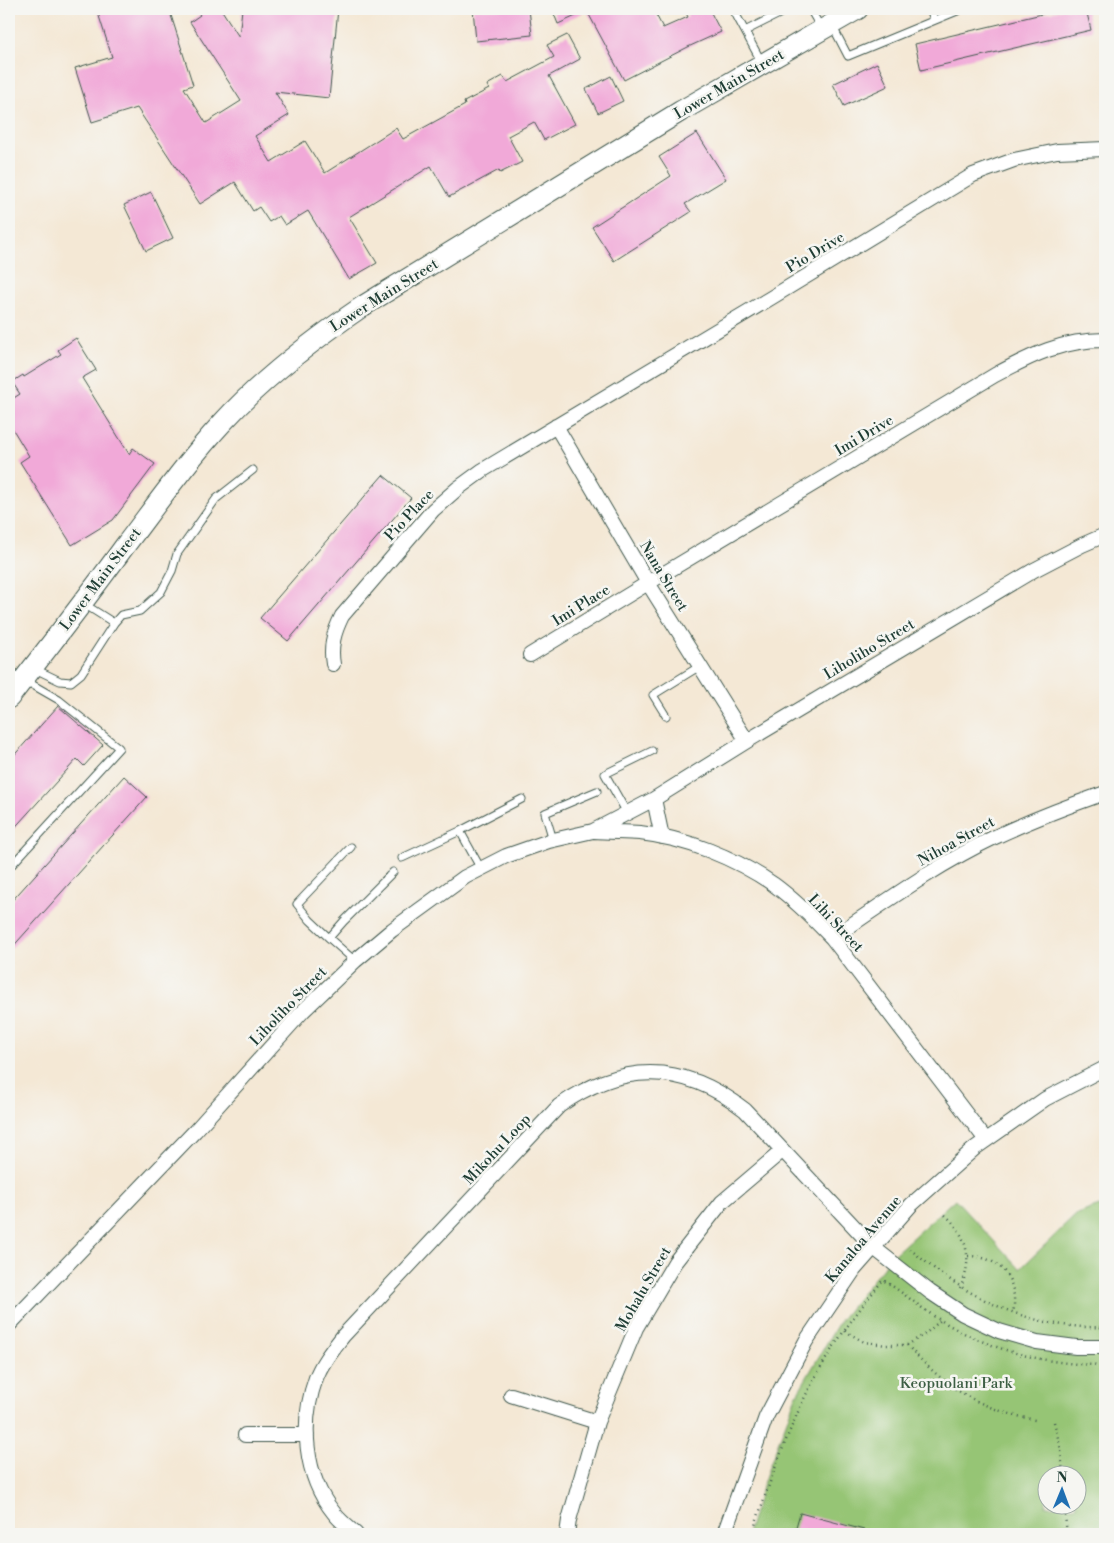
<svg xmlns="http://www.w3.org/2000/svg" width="1114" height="1543" viewBox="0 0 1114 1543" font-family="'Libre Bodoni',serif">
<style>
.green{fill:#96c574;stroke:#5a8154;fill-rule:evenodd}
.building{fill:#f1a9d8}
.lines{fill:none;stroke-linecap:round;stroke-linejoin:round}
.lane-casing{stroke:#3f574c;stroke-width:9}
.street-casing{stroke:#3f574c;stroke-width:16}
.secondary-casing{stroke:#3f574c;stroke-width:22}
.path{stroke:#3f574c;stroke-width:2.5;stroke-dasharray:1 4;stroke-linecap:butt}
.lane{stroke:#fff;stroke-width:7}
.street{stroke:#fff;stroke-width:14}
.secondary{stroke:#fff;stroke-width:20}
.labels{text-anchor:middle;stroke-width:5;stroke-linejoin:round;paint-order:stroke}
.street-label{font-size:15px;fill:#1f3d34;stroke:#f6f6f2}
.park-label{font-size:15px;fill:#3d5f44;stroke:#f6f6f2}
</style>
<rect width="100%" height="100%" fill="#f6f6f2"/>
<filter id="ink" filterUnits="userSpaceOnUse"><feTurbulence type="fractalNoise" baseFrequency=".02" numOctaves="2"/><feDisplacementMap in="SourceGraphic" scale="10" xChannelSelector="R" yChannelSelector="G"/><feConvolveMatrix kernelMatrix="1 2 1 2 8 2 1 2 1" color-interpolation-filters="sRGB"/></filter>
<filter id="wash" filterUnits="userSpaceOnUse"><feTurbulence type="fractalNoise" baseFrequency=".0096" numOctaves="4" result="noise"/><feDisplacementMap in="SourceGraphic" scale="20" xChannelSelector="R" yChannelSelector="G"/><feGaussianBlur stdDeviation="1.12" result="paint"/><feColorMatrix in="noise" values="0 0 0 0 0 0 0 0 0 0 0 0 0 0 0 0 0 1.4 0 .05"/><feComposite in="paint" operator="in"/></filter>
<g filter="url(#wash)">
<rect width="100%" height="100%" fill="#f4e8d5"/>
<path class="green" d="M955 1199 1020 1269 1077 1214 1105 1204V1534H747L766 1475 796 1396 839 1322 892 1256ZM1046 1476H1076V1506H1046Z"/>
<g id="blocks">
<path class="building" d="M110 9H169L193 85 184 88 206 123 241 101 190 22 200 15 196 9H221L239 37 242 9H338L329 98 275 92 289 115 255 136 271 162 305 141 325 173 396 128 403 139 465 105 464 102 489 89 487 85 503 76 507 82 554 57 547 45 567 35 580 59 549 76 575 124 544 140 534 122 508 136 522 162 500 173 499 170 449 197 431 166 349 217 377 263 349 279 308 211 285 225 279 216 269 222 259 207 253 211 235 182 200 204 137 108 92 122 75 68 112 57 98 13Z
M473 9H529L532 35 476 41Z
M552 9H653L663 28 688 17 684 9H709L721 32 688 47 624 80 587 11 558 24Z
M1063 9H1086L1091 30 921 70 915 44Z
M877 63 888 86 844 106 833 84Z
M611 76 623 101 598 113 586 89Z
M697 133 726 179 685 204 691 212 614 261 592 227 671 176 659 157Z
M151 192 173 238 146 251 124 205Z
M76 338 96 370 82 378 129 454 133 448 155 464 113 520 72 545 20 462 29 456 9 423V401L20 394 12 382 23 375 24 377 61 354 58 350Z
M383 475 411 498 288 641 260 618Z
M58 706 103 745 84 766 77 759 9 834V761Z
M124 776 147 797 9 951V904Z
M800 1513 864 1530V1534H794Z"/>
</g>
</g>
<g filter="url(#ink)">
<use href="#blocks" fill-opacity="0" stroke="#3f574c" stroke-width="1"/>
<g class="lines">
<g class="lane-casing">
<path id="lane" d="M733 9 762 63
M810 9 821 28
M930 9 934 19
M833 27 848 56 962 9
M745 31 779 14
M114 623 121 615 140 611 161 592 172 571 177 554 216 499 253 470
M35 669 60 681 71 682 81 674 114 623 84 604
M666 716 653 695 700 666
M627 813 605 774 652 751
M553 840 545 813 597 791
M402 858 460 831
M9 868 119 748 59 700 26 681
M481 869 460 831 522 799
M329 938 310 920 297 904 351 847
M355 961 329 938 344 921 393 872"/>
</g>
<g class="street-casing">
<path id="street" d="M556 426 648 583 747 741
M530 655 648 583 995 375C1032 355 1062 340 1105 340
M333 664C330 646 334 632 342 616L433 510 457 489 483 470 769 299 973 175 1014 160 1057 151 1105 149
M654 799 662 837
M594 831C609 832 625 832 640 833 686 838 735 858 773 884 795 900 814 919 832 938L986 1140
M832 938C884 903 938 864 995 837 1031 820 1068 806 1105 793
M9 1325 195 1131 303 1011 355 961 392 930 465 877 506 856 549 841 593 831 654 799 747 741 1034 570 1082 545 1105 535
M511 1395 597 1422
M245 1435H307
M356 1534C349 1528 340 1521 334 1513 304 1476 300 1422 316 1378 322 1362 333 1349 343 1336L559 1106C622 1061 684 1062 745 1110L874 1248 930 1292 963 1314 999 1331 1037 1342 1076 1347H1105
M567 1534 569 1520 597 1422 636 1328 675 1262 722 1202 782 1151
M724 1534 766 1417 806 1341 854 1270 911 1205 975 1148 1045 1099 1105 1068"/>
</g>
<g class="secondary-casing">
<path id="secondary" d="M9 698C48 648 87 598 124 547 156 505 187 461 223 422 264 377 313 340 363 306L681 111 858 9"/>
</g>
<path class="path" d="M945 1215C967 1234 974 1261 960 1288
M910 1249C966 1297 1029 1330 1105 1327
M968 1256C1001 1256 1019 1281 1013 1313
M845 1331 864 1342 886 1345H907L925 1334 941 1320
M907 1345C946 1388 977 1408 1035 1420
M1054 1422 1061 1450 1063 1476
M1064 1506 1067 1534
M752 1534C766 1493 780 1452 798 1412 819 1364 850 1320 883 1280 903 1292 921 1309 942 1321 992 1351 1047 1365 1105 1365"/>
<use href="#lane" class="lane"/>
<use href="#street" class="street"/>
<use href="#secondary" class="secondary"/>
</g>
</g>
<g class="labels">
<g class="street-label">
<text transform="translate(729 84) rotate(-30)" y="5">Lower Main Street</text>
<text transform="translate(815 252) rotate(-31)" y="5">Pio Drive</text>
<text transform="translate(384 295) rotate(-32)" y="5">Lower Main Street</text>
<text transform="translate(864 435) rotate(-31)" y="5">Imi Drive</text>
<text transform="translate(409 515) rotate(-47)" y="5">Pio Place</text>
<text transform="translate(664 576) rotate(59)" y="5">Nana Street</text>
<text transform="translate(100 579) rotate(-53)" y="5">Lower Main Street</text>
<text transform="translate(581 605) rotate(-32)" y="5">Imi Place</text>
<text transform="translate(869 649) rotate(-31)" y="5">Liholiho Street</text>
<text transform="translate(956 841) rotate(-29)" y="5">Nihoa Street</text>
<text transform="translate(836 923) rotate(47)" y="5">Lihi Street</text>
<text transform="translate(288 1006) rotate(-46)" y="5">Liholiho Street</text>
<text transform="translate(497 1149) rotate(-47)" y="5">Mikohu Loop</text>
<text transform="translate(863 1239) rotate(-50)" y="5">Kanaloa Avenue</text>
<text transform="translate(643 1289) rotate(-60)" y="5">Mohalu Street</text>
</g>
<g class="park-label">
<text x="956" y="1388">Keopuolani Park</text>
</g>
</g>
<rect width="1114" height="1543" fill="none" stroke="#f6f6f2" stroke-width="30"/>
<g transform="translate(1062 1490) rotate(1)"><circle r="24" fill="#f6f6f2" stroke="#a0aca6"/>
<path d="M0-4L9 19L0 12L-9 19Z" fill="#1f6fb2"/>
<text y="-8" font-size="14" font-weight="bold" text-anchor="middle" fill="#1f3d34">N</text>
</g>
</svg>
